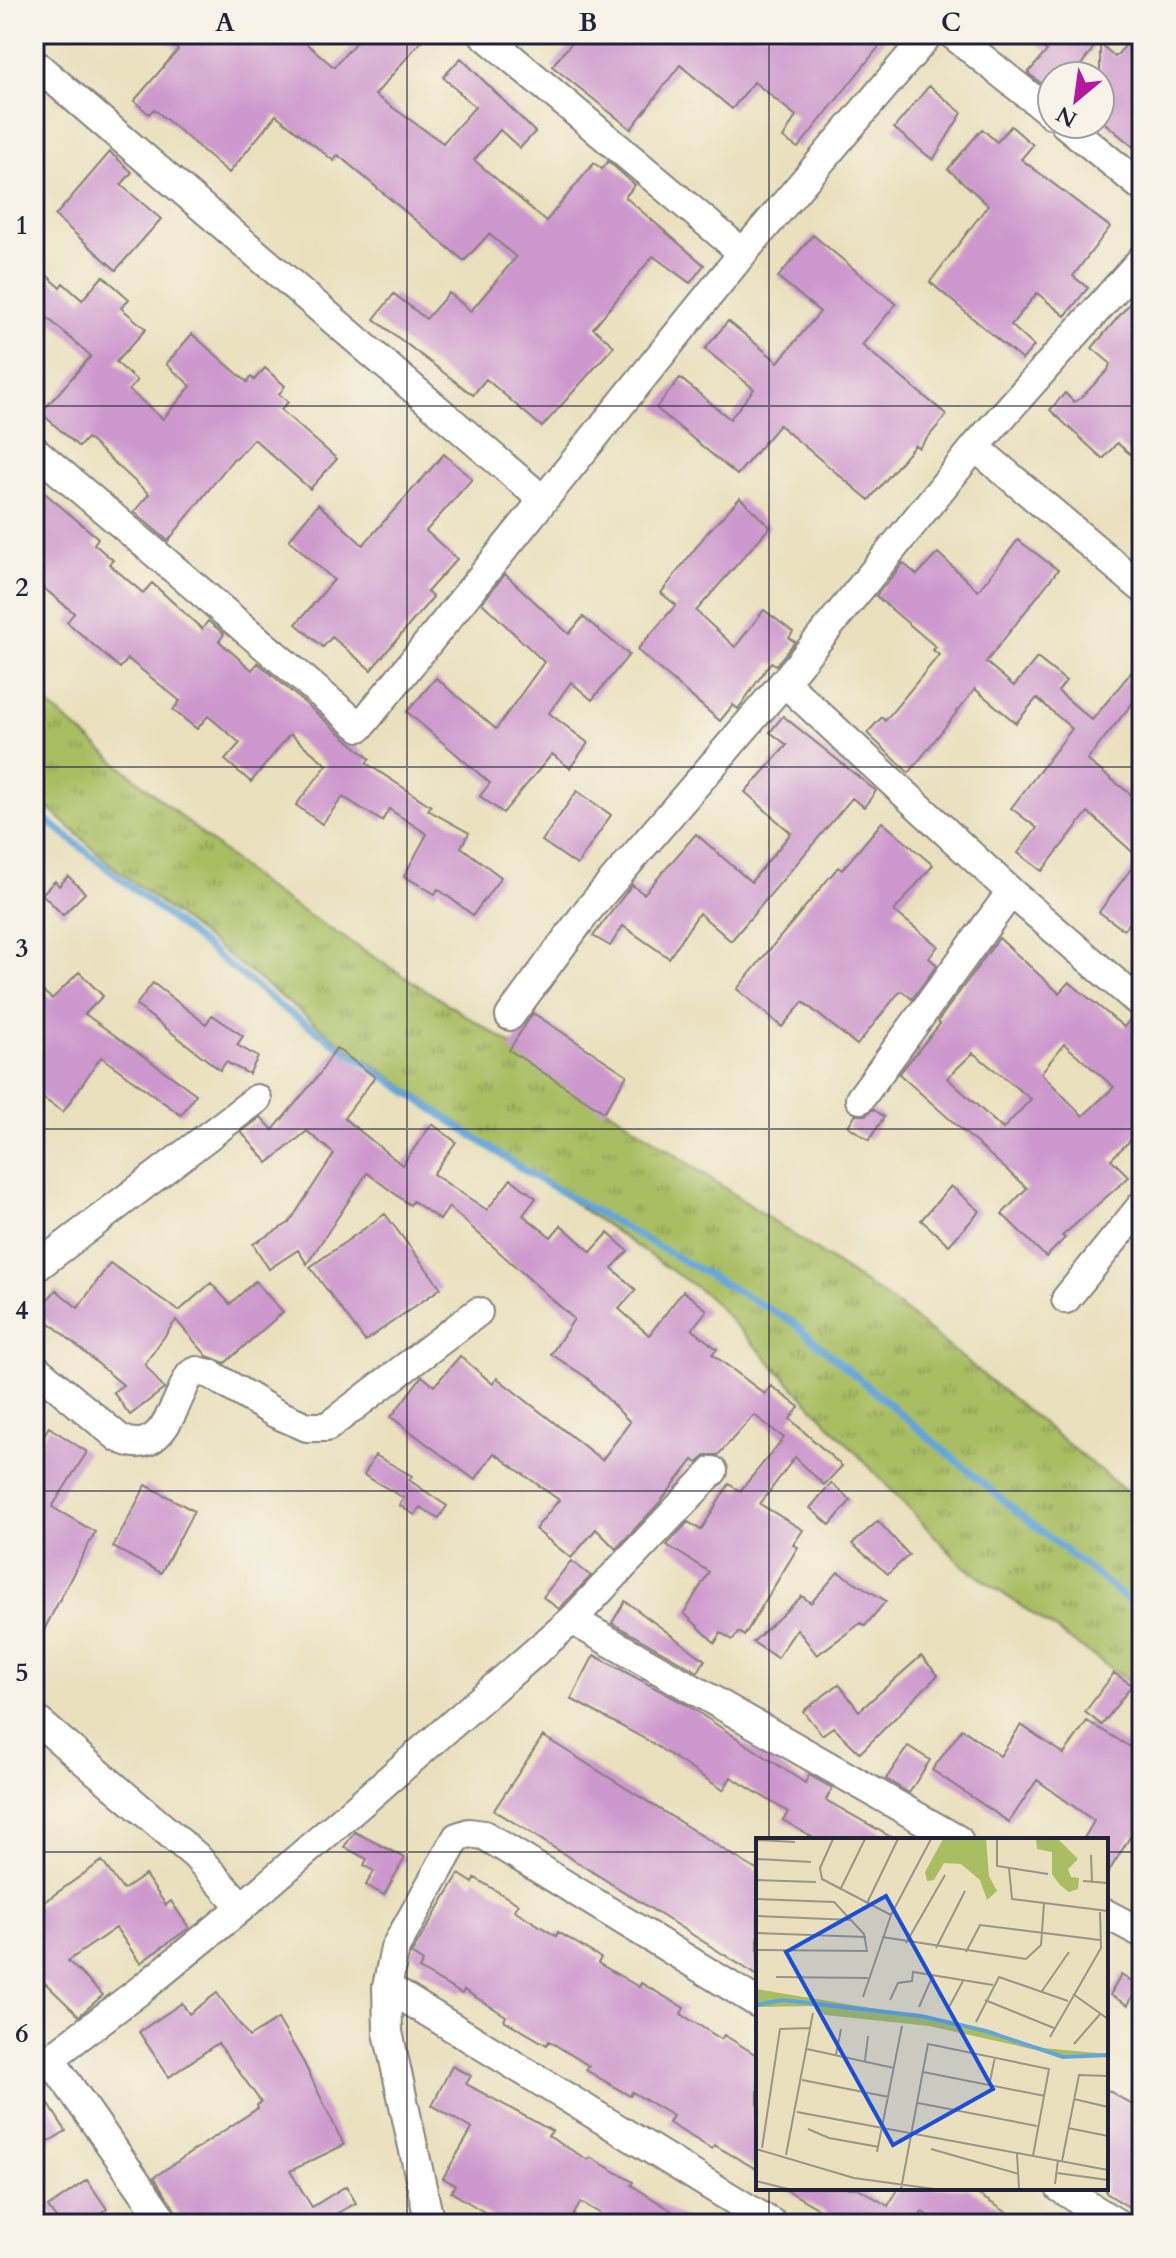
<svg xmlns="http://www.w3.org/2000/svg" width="1176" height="2258" viewBox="0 0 1176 2258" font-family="Cardo,serif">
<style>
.grass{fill:url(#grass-tufts);stroke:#66704e;stroke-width:2}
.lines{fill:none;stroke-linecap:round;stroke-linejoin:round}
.stream{stroke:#64a5d8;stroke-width:7}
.building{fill:#cd98cd;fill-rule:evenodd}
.street-casing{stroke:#86817c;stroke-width:32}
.street{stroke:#fff;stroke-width:28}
.grid{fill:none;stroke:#22223b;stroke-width:2;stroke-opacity:0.55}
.inset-river{fill:none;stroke:#64a5d8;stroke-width:4}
.inset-road{fill:none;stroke:#9a9489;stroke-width:2}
.view{fill:#1d4ed8;fill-opacity:0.15;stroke:#1d4ed8;stroke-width:4}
.inset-edge{fill:none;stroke:#22223b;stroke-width:4}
.neatline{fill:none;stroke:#22223b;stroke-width:3}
.grid-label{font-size:26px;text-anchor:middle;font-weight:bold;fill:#22223b}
</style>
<defs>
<pattern id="grass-tufts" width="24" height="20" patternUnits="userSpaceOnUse" patternTransform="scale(2)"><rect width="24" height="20" fill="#a9be62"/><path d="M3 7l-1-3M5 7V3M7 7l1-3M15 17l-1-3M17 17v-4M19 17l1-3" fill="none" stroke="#899a52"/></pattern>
</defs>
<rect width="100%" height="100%" fill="#f7f3e8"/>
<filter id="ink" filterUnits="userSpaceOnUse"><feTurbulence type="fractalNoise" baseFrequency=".0125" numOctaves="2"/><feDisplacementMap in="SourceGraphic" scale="16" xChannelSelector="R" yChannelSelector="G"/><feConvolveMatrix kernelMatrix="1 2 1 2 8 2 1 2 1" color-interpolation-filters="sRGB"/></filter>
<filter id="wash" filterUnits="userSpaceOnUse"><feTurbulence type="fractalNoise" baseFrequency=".006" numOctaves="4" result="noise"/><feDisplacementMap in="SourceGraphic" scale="32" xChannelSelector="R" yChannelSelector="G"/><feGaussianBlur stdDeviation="1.8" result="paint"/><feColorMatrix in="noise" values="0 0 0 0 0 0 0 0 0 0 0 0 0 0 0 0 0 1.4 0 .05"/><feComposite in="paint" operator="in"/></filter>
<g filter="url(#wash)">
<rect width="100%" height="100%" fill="#eae0bd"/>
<path class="grass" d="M34 693 266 888 545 1066 900 1307 1139 1502 1142 1512V1690L962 1565 707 1295 330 1035 110 864 34 795Z"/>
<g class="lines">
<path class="stream" d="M34 810 284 1009 531 1175 792 1322 1017 1512 1142 1611"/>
</g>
<g id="blocks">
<path class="building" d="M159 34H295L334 67 363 34H427L375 95 443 143 475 107 443 77 461 58 535 132 520 148 500 130 474 160 546 221 594 163 602 169 608 161 635 185 625 197 704 265 690 283 653 256 593 328 614 346 542 427 486 379 473 395 374 319 394 294 426 319 449 293 471 311 516 257 489 234 464 261 338 155 334 161 276 115 229 173 154 109 149 114 134 101 178 50Z
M579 34H889L798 148 783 138 796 116 754 82 732 109 680 65 631 129 552 66Z
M1023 34H1084L1097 43 1073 76H1052V92L1028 73 1047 51Z
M1136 34H1142V154L1100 119V43L1115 57Z
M929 86 962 113 933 160 894 128Z
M1011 126 1033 145 1021 159 1110 227 1073 276 1088 288 1065 316 1037 293 1011 325 1034 346 1022 360 930 282 988 205 948 169 982 129 997 142Z
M110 152 132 172 121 185 161 219 116 270 55 216Z
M813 235 896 304 862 345 947 415 919 448 915 445 869 500 779 425 737 475 656 408 680 378 730 419 754 389 705 349 728 321 778 362 820 312 778 277Z
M34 264 60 287 63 283 82 300 103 276 129 299 121 308 146 329 116 362 137 381 129 390 163 419 191 386 166 364 192 334 247 382 251 377 254 380 265 368 285 386 279 394 288 402 281 410 337 459 310 489 254 439 236 459 234 458 168 541 134 512 149 494 87 438 79 447 41 413 91 356 34 306Z
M1142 289V464L1117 443 1103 459 1050 410 1065 393 1074 402 1081 398 1108 370 1110 363 1092 348Z
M444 454 472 479 426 531 457 559 427 592 433 597 371 670 332 637 323 647 296 624 334 580 289 540 318 504 363 545Z
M34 484 98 538 94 544 113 560 109 564 143 593 152 583 202 629 208 621 224 634 219 641 252 670 258 663 370 759 366 763 431 806 428 810 469 833 461 847 501 877 473 915 438 889 435 894 404 876 427 834 389 809 382 821 343 797 322 824 296 805 327 765 290 734 251 782 225 760 240 743 208 716 197 729 173 710 180 701 128 659 120 668 67 622 74 613 34 580Z
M740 498 770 527 696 611 735 647 764 610 793 632 789 638 795 642 776 665 771 662 738 709 733 705 720 721 637 650 676 605 661 593 707 533Z
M1018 540 1058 570 986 662 1014 686 1037 658 1066 681 1058 691 1092 720 1142 659V691L1087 760 1142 803V906L1124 930 1099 912 1139 858 1088 812 1042 871 1018 853 1037 828 1011 808 1072 729 1037 698 1016 723 975 689 909 773 867 733 882 717 885 721 939 655 933 650 936 647 876 596 903 563 917 575 938 553 978 591Z
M505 574 569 634 583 617 629 655 592 700 571 682 549 713 588 743 570 768 552 754 503 813 480 796 490 783 407 712 436 678 496 729 544 662 482 603Z
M783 716 876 791 864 807 852 798 731 941 699 913 669 958 623 926 610 946 593 936 632 885 644 894 696 834 751 882 791 833 745 792 787 745 770 732Z
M577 791 611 815 577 865 542 841Z
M882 822 933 865 894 911 938 946 929 958 937 965 912 999 902 991 897 995 857 1045 803 1002 782 1027 737 989 838 867 842 870Z
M68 876 85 893 63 915 42 894 55 881 59 886Z
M999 938 1059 993 1069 982 1124 1027 1131 1018 1142 1022V1129L1111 1159 1129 1177 1062 1236 1065 1238 1046 1257 1002 1214 1027 1188 899 1074 940 1024 938 1021ZM1064 1044 1114 1087 1083 1116 1041 1073ZM973 1053 1031 1099 1003 1129 947 1078Z
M79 972 103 996 85 1014 196 1094 181 1115 101 1057 63 1112 34 1092V984L52 999Z
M153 983 206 1024 212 1015 243 1036 237 1045 258 1057 249 1074 226 1062 220 1070 136 1005Z
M533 1013 627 1075 604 1112 509 1050Z
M336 1048 375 1077 344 1118 402 1165 432 1124 456 1142 433 1174 487 1210 511 1179 536 1198 523 1215 551 1237 561 1225 591 1252 608 1233 628 1251 612 1268 636 1290 619 1309 649 1335 683 1291 707 1310 692 1329 717 1349 712 1354 765 1394 771 1386 799 1407 790 1419 842 1466 824 1485 795 1457 760 1504 803 1530 793 1545 798 1547 744 1636 739 1632 733 1640 721 1633 715 1643 684 1613 709 1572 667 1545 688 1522 701 1530 729 1484 740 1491 784 1438 754 1415 718 1455H707L697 1463 693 1460 660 1502 616 1549 596 1529 571 1558 535 1529 559 1500 494 1453 475 1480 391 1417 422 1376 434 1386 460 1356 493 1384 497 1378 602 1460 630 1422 586 1377 551 1354 574 1319 449 1207 440 1220 413 1201 410 1205 367 1173 307 1264 298 1250 269 1269 253 1244 289 1223 334 1154 307 1131 268 1163 241 1132 261 1117 273 1130 319 1075Z
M873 1109 884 1117 869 1140 848 1126 855 1115H866Z
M951 1186 980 1211 949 1245 921 1220Z
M385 1214 441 1288 365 1341 310 1267Z
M110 1263 179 1311 211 1283 230 1304 255 1281 283 1312 225 1363 207 1356 176 1320 145 1364 164 1389 130 1415 113 1392 123 1385 37 1312 56 1290 78 1308Z
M49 1427 87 1452 52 1507 95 1532 34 1649V1450Z
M375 1455 412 1476 409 1480 447 1506 439 1518 420 1507 415 1515 399 1505 404 1498 364 1475Z
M831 1483 851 1500 830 1525 810 1508Z
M146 1485 194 1511 161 1573 113 1547Z
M878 1521 909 1555 888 1574 852 1544Z
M571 1561 591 1576 559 1609 543 1597Z
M838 1572 886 1601 865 1626 861 1623 817 1655 797 1629 777 1658 753 1642 802 1596 811 1603Z
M625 1601 705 1660 698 1672 612 1623Z
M594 1655 687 1705 805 1783 809 1775 832 1788 826 1800 896 1840H817L783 1820 788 1812 731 1777 723 1790 649 1741 571 1699Z
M921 1656 938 1675 860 1753 833 1727 822 1735 803 1711 839 1684 859 1711Z
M1114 1673 1132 1685 1102 1725 1085 1712Z
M1087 1721 1137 1751 1131 1761 1142 1768V1841L1132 1834 1106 1876V1840H1083L1094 1821 1037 1780 1009 1822 932 1770 962 1729 1000 1756 1021 1725 1064 1754Z
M543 1736 758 1871V1976L494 1810Z
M908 1746 930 1760 909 1793 886 1779Z
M355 1832 405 1858 384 1895 366 1885 374 1871 364 1865 367 1859 344 1847Z
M102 1861 123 1890 145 1875 166 1905 171 1901 189 1928 140 1963 116 1928 68 1961 103 1995 79 2016 44 1982 34 1993V1909Z
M459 1874 473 1883 475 1878 518 1904 514 1910 556 1936 558 1932 601 1958 598 1963 639 1987 641 1983 684 2008 681 2014 721 2039 724 2035 758 2056V2170L714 2145 712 2149 687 2134 669 2123 673 2116 632 2092 630 2096 586 2070 589 2066 549 2041 547 2045 504 2020 506 2016 464 1990 462 1994 419 1969 423 1962 411 1954Z
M1121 1975 1139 1986 1128 2005 1110 1995Z
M217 1993 249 2037 278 2019 304 2063 344 2145 290 2171 312 2207 346 2186 356 2203 334 2215 340 2224H184L154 2177 258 2108 257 2105 261 2102 218 2043 169 2077 139 2032 182 2003 189 2014Z
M452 2066 471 2076 466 2084 552 2131 548 2136 588 2160 590 2157 633 2182 631 2185 693 2224H618L581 2202 568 2224H504L451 2192 455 2185 443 2178 472 2129 432 2105Z
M1106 2089 1142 2111V2215L1106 2193Z
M46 2100 66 2131 34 2150V2108Z
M87 2180 107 2209 85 2224H60L48 2207Z
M783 2188H858L888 2206 899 2188H967L1026 2224H941L922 2212 916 2222 920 2224H845Z"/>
</g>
</g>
<g filter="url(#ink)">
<use href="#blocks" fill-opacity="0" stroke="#86817c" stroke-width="2"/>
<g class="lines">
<g class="street-casing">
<path id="street" d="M483 34 743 253
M952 34 1052 114
M34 63 542 499
M1065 124 1142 187
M975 447 1142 588
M34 450 360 727 743 253 929 34
M784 682 1011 892 1142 1005
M510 1016 588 910 784 682 975 447 1142 259
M860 1099 1011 892
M34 1269 257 1099
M1066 1299 1142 1205
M34 1367 119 1438C163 1460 173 1404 190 1375L197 1371 210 1374 275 1413 307 1427H327L478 1312
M572 1620 958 1840
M34 1718 196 1856 242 1907
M1106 1914 1142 1933
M387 1987 773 2224
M51 2060 166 2224
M34 2071 143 1988 242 1907 572 1620 713 1471
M1060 2188 1118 2224
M430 2224 388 2032 387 1987 395 1948 457 1837 469 1833 484 1835 758 2003"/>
</g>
<use href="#street" class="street"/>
</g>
</g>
<path class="grid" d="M407 34V2224M769 34V1840M34 406H1142M34 767H1142M34 1129H1142M34 1491H1142M34 1852H758M1106 1852H1142M769 2188V2224"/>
<g transform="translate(756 1838)">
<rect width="352" height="352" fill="#eae0bd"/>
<path d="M187 1H230L233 38 241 53 231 62 224 42 205 26 188 25 178 42 171 43 169 34ZM280 1H302L322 21 312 31 315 39 323 40 322 51 313 54 304 47 296 36V14L281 11ZM0 151 187 182 287 210 352 216 303 217 173 188 69 177 59 168 0 169Z" fill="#a9be62"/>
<path class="inset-river" d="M0 167 27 162 165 178 230 193 307 219 352 217"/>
<path class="inset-road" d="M77 1 64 30 66 41 135 77M241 1V28L292 36M0 2 39 4M335 17 336 44M0 21 55 24M253 30 256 61 352 73M0 42 60 44M327 43 352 45M84 52 109 1M0 61 78 64 108 96 111 113 0 112M111 65 142 1M0 78 96 82M0 95 110 99M126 99 270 121 285 107 288 66M150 105 189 37M180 110 209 53M210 114 224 87 344 102M20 139 112 140M286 153 313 114M317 156 352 181M107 159 135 77 175 1M134 162 142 145 156 143 157 134 237 147M229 162 298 190M163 169 177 137M193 169 207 143M220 184 243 139 312 163M294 199 345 110 344 74M318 206 345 175M51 211 138 230M80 217 85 191M109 223 112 198M167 234 289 258M46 242 133 259M233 248 239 219M318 261 352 269M162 265 281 288M41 274 352 332M312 290 352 298M52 291 73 300 123 309M6 310 24 191 54 190M0 311 98 340 178 351M175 311 263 336M121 314 146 188M261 316 263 351M30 317 57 175M306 323 323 237 352 238M301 335 352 342M0 343 32 351M299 346 302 322M145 351 172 206 293 231 277 318"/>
<path class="view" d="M130 58 237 251 137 307 30 114Z"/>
<rect width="352" height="352" class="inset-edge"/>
</g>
<rect width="1176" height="2258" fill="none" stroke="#f7f3e8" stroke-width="88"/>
<g transform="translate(1076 100) rotate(209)"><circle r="38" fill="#f7f3e8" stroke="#a29fa3" stroke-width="2"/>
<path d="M0-6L14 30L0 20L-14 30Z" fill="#b5179e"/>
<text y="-12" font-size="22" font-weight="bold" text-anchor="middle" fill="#22223b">N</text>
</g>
<rect x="44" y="44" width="1088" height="2170" class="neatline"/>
<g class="grid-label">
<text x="225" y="31">A</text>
<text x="588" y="31">B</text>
<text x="951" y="31">C</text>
<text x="22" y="234">1</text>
<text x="22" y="596">2</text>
<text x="22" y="957">3</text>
<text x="22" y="1319">4</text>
<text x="22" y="1681">5</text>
<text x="22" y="2042">6</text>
</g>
</svg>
